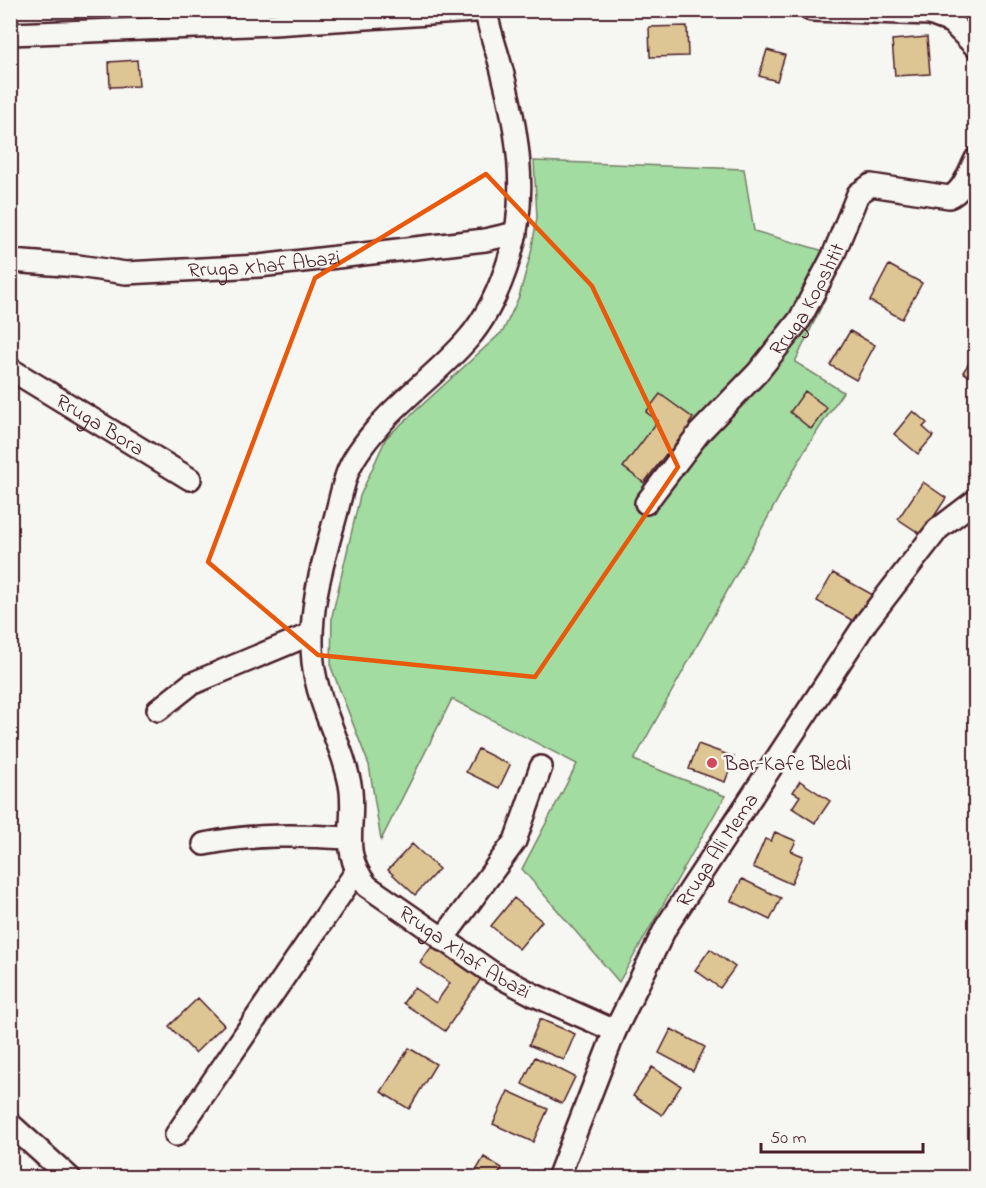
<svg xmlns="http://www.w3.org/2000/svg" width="986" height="1188" viewBox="0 0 986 1188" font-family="'Indie Flower',sans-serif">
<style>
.green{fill:#a2dca1;stroke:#767e66;stroke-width:1.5}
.building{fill:#dec594;stroke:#4a1f2b;stroke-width:1.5}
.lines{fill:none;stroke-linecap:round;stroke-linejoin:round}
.minor-casing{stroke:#4a1f2b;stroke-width:26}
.minor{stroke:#f6f6f2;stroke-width:21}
.marked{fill:none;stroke:#e8590c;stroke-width:4.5;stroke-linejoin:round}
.poi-dot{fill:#d1495b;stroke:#f6f6f2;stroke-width:2}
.labels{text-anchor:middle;stroke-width:5;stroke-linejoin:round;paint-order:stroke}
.street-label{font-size:21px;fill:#4a1f2b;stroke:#f6f6f2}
.poi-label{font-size:21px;fill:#4a1f2b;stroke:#f6f6f2;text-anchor:start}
</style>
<rect width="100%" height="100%" fill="#f6f6f2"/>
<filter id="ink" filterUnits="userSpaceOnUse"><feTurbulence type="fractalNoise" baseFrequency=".0167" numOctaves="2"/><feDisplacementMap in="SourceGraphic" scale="12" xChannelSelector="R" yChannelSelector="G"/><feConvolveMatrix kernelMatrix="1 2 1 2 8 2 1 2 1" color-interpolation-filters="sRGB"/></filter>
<g filter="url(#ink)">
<path class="green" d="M534 161 744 169 754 231 845 257 795 362 843 392 805 450 634 760 725 796 619 982 522 869 577 764 452 699 381 840 369 765 331 667 332 616 360 496 386 438 503 331 519 297 531 253 537 217Z"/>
<path class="building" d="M687 26 688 56 650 57 649 27Z
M927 37 930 74 895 76 892 40Z
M767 50 785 55 777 81 759 76Z
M137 60 139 86 110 87 109 62Z
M889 265 922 283 902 319 870 301Z
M850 331 875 345 856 380 830 365Z
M976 353V381L963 372Z
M805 391 827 408 811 429 790 412Z
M660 394 693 418 689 424 694 428 671 458 666 454 644 483 623 467 658 421 646 412Z
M913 411 927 423 923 427 933 436 918 454 894 434Z
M923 482 946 498 922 535 898 519Z
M833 573 875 596 859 624 817 601Z
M698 744 734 757 725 782 689 769Z
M478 749 510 765 499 788 466 772Z
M800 781 830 801 815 823 792 808 800 796 793 792Z
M775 832 796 841 791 851 803 856 791 884 753 867 765 839 771 841Z
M412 844 439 869 415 895 388 870Z
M742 879 781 898 770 920 731 901Z
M514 898 542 921 519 949 491 926Z
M434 943 483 976 445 1031 403 1003 414 988 436 1003 450 983 420 963Z
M710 949 735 967 720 988 695 970Z
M198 998 224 1025 195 1053 169 1026Z
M540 1019 575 1034 564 1060 529 1045Z
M671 1029 705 1047 693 1071 659 1053Z
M409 1048 436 1064 409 1109 381 1092Z
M535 1057 575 1077 562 1104 522 1084Z
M652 1067 681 1086 662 1115 633 1096Z
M508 1091 548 1109 533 1142 493 1124Z
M484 1157 502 1168 496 1178 473 1176Z"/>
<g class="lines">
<g class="minor-casing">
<g id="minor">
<path d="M812 10 930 14 951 22 976 47"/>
<path id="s1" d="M486 11C489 30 496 48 501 67 517 127 529 195 510 256 501 286 488 316 467 340 442 369 410 392 384 420 371 435 356 452 348 471 342 487 339 505 334 522 321 569 308 613 313 662 317 697 332 726 343 758 346 768 350 780 351 791 355 830 340 851 367 886L491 972 534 995 615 1031"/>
<path d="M10 34 274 24 490 10"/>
<path id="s2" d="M10 261 78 266 126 273 259 266 485 240 516 233"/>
<path id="s3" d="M10 369 190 479"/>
<path id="s4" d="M646 503 699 433 758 372 800 319 833 256 858 194 871 185 949 197C963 192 969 172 976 159"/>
<path d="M158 710 191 684 311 634"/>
<path d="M204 844C253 834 299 835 348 838"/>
<path d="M442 940 515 841 541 767"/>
<path d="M10 1124 70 1178"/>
<path d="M176 1135 356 872"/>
<path id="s5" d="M558 1178 615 1031 666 927 867 621 938 529 976 500"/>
</g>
</g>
<use href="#minor" class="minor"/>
</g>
</g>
<path class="marked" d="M486 174 592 286 678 467 535 677 318 655 208 562 315 278Z"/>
<circle class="poi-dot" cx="712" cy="763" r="6"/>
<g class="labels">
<g class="street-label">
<text dy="7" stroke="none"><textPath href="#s2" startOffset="255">Rruga Xhaf Abazi</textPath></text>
<text dy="7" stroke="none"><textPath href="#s4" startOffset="261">Rruga Kopshtit</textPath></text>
<text dy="7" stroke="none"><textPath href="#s3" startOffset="106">Rruga Bora</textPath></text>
<text dy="7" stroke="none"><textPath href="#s5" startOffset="366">Rruga Ali Mema</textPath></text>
<text dy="7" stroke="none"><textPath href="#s1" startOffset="1070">Rruga Xhaf Abazi</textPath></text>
</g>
<g class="poi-label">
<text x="724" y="770">Bar-Kafe Bledi</text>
</g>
</g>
<rect width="986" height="1188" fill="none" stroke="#f6f6f2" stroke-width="36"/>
<rect x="18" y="18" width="950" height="1152" fill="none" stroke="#4a1f2b" stroke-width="2" filter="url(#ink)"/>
<path d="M761 1143v9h162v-9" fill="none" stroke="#4a1f2b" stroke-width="3"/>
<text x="770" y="1143" font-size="18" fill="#4a1f2b" stroke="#f6f6f2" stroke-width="4.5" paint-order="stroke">50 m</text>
</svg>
